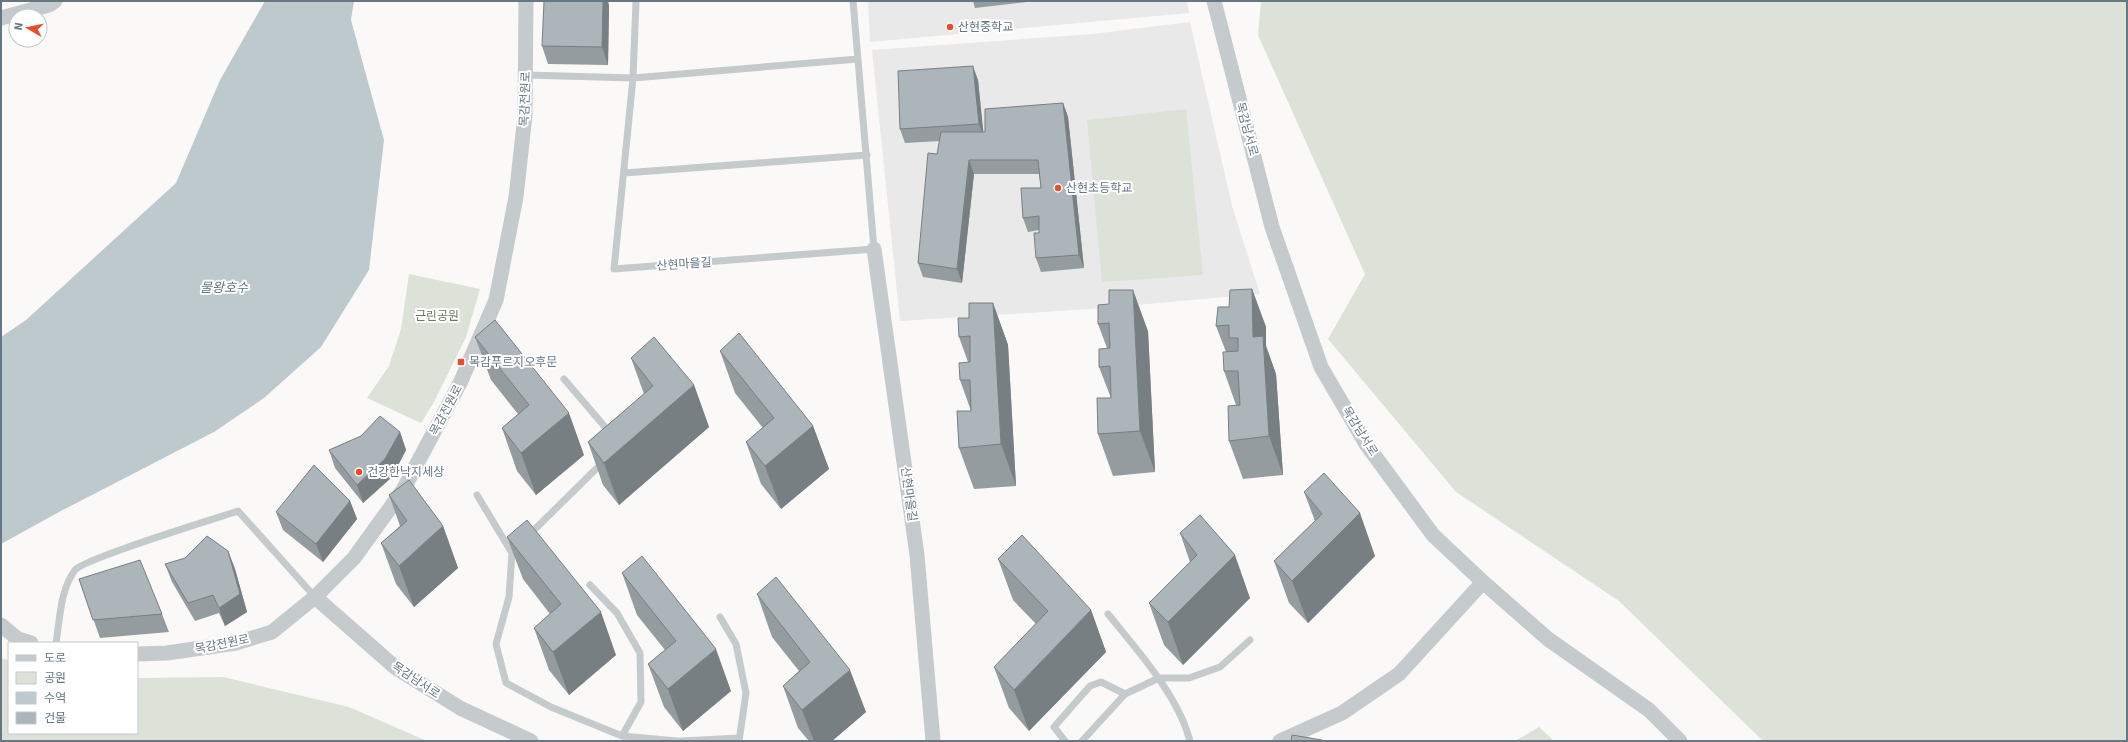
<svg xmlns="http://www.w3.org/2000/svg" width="2128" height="742" viewBox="0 0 2128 742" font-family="Signika,'Noto Sans KR',sans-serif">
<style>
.built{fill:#e8e9e8}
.green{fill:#dce2d8}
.water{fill:#bdc9cd}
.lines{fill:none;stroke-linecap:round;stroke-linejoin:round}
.service{stroke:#c5cacd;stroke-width:7}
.minor{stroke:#c5cacd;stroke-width:15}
.wall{fill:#949ca0}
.shaded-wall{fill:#787f82}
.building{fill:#acb5ba;stroke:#787f82}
.poi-dot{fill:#e74e2a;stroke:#fff;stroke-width:1.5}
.labels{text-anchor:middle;stroke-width:4;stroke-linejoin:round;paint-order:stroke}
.poi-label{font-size:12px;fill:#647783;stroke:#fff;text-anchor:start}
.street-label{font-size:12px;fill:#647783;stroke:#fff}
.park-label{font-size:12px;fill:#687a63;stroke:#fff}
.water-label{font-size:13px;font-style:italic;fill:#5f767c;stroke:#fff}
</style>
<rect width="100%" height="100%" fill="#faf9f7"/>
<path class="built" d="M868 1H1187L1189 13 870 42Z
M1190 22 1232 206 1260 294 1090 309 900 321 872 50 1093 34Z"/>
<path class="green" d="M1261 1H2127V741H1763L1619 601 1456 492 1328 339 1365 274 1258 35Z
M1186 109 1203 275 1102 282 1087 120Z
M409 274 480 289 466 337 434 402 421 423 367 398 389 366 401 329Z
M1 658 9 660V733H137V678L223 677 349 707 427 741H1Z
M1539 727 1554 741H1515Z"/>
<path class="water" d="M265 1H354L351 20 384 140 369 270 321 347 264 398 214 432 59 512 1 544V337L26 320 176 183 220 80Z"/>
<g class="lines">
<path class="service" d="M636 1 633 78 614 269 874 249 853 1
M526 75 633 78 858 59
M624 173 867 155
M564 379 611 434
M477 495 512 553 509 597 496 644 506 683 551 707 622 736 677 741
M529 535 604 461
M590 585 617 613 640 653 641 702 622 736
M1108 614C1137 650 1178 695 1190 741
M720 617 736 644 746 693 739 741
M56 643C60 619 60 590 75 570 85 558 215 519 238 511L315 597
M681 741 739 738
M1065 741 1054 727 1090 686 1101 682 1125 694
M1082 741 1125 694 1159 678H1189L1220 667 1250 640"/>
<path class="minor" d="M1214 1 1272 227 1321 367 1366 444 1433 535 1483 582 1399 674 1342 713 1280 741
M1 18 49 5 55 1
M874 249 917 555 933 741
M1483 582 1548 639 1649 710 1680 741
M315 597 396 668 460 708 531 741
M1 625 18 639 31 643
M137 654 167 653 236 643 272 632 315 597 354 558 403 490 461 381 496 300 516 197 525 115 526 1"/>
</g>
<path class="wall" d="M973 1H1035L975 8Z
M609 5 608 65 548 64 542 46Z
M978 80 983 132H985L1063 103 1068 117 1084 268 1041 272 1036 258 1039 230 1028 232 1023 218 1041 188 1039 174H974L962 283 923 277 918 263 940 141 905 143 900 129Z
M1252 289 1266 327V346L1276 374 1283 475 1243 479 1229 441 1236 405 1224 371 1226 352 1216 326 1229 307Z
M993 303 1008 345 1016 486 974 489 959 448 971 411 960 380 968 362 959 337 969 318Z
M1098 305 1148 331 1155 472 1113 476 1098 434 1111 398 1099 367 1107 348 1098 324Z
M475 337 584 455 536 495 517 471 502 428 518 414 491 380Z
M720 351 813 426 829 469 781 509 761 484 746 442 763 428 735 393Z
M631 358 694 385 709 427 619 505 603 485 588 442 644 394Z
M400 432 406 450 392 477 363 503 335 468 329 450Z
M1304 492 1375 556 1308 623 1289 603 1274 561 1315 521Z
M389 495 443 526 458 568 414 607 396 584 381 543 400 526Z
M350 501 357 519 323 562 283 530 276 512Z
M1180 533 1250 598 1183 665 1164 645 1149 603 1190 562Z
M507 537 616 655 569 695 549 670 534 628 550 614 523 579Z
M228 551 235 569 247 612 225 626 219 613 195 621 172 582 165 564Z
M998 559 1091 610 1106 652 1029 731 1009 708 994 667 1036 624 1013 600Z
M622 573 731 691 683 731 664 707 648 664 665 650 637 615Z
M79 579 162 614 169 632 100 638Z
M757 594 866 712 832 741H809L798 728 783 686 799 671 772 637Z"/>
<path class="shaded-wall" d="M603 1H608L609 5 608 65 602 47Z
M973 66 978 80 984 138 979 124Z
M1063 103 1068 117 1084 268 1079 255Z
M969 160 974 174 962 283 957 269Z
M1252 289 1266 327V346L1276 374 1283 475 1269 436 1253 337Z
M1133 290 1148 331 1155 472 1140 431Z
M993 303 1008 345 1016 486 1001 444Z
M694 385 709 427 619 505 604 463Z
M569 413 584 455 536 495 521 453Z
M813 426 829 469 781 509 765 466Z
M400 432 406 450 392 477 363 503 357 485Z
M350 501 357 519 323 562 316 544Z
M1360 513 1375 556 1308 623 1292 581Z
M443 526 458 568 414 607 399 566Z
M228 551 235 569 247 612 225 626 219 608Z
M1235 555 1250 598 1183 665 1168 622Z
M1091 610 1106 652 1029 731 1014 690Z
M601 612 616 655 569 695 553 652Z
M716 649 731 691 683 731 668 689Z
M850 670 866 712 832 741H814L802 710Z"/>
<path class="building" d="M544 1H603L602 47 542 46Z
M973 66 979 124 900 129 898 71Z
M1063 103 1079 255 1036 258 1034 233H1039V216L1023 218 1021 188H1041L1038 160H969L957 269 918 263 928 153 937 154 941 132H985V109Z
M1252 289 1253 337 1263 336 1269 436 1229 441 1228 406 1240 405 1238 371H1224L1223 352 1238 351V338H1229V325L1216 326 1218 307H1229L1230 290Z
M1109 290H1133L1140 431 1098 434 1097 398H1111L1110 366 1099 367V349L1110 348 1109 323 1098 324V305L1109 304Z
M969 303H993L1001 444 959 448 957 411H971L970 380H960L959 363 970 362V336L959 337 958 318H969Z
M495 320 569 413 521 453 502 428 529 405 475 337Z
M739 333 813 426 765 466 746 442 774 418 720 351Z
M654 337 694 385 604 463 588 442 653 386 631 358Z
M380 416 400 432 385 459 357 485 329 450 361 436Z
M314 465 350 501 316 544 276 512Z
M1324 473 1360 513 1292 581 1274 561 1322 514 1304 492Z
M409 480 443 526 399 566 381 543 407 521 389 495Z
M1200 515 1235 555 1168 622 1149 603 1197 555 1180 533Z
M527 520 601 612 553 652 534 628 561 604 507 537Z
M1022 535 1091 610 1014 690 994 667 1048 611 998 559Z
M207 536 228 551 240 594 219 608 213 595 188 603 165 564 185 558Z
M642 556 716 649 668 689 648 664 676 641 622 573Z
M140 560 162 614 93 620 79 579Z
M776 577 850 670 802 710 783 686 810 662 757 594Z
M1292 735 1322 740V741H1291Z"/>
<g class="poi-dot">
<circle cx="950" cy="27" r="4"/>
<circle cx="1058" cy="188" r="4"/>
<rect x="457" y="358" width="8" height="8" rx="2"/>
<circle cx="359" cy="472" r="4"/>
</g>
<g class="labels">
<g class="poi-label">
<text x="958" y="31">산현중학교</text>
<text x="1066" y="192">산현초등학교</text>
<text x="469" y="366">목감푸르지오후문</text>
<text x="367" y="476">건강한낙지세상</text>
</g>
<g class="street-label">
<text transform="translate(525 99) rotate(-88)" y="4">목감전원로</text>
<text transform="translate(1247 129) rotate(75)" y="4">목감남서로</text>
<text transform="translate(684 264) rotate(-4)" y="4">산현마을길</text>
<text transform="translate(446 410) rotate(-62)" y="4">목감전원로</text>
<text transform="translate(1360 431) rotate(58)" y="4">목감남서로</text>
<text transform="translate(909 494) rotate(82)" y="4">산현마을길</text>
<text transform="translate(222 644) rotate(-11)" y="4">목감전원로</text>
<text transform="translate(416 680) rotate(34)" y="4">목감남서로</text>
</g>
<g class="park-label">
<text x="437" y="320">근린공원</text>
</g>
<g class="water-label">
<text x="224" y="292">물왕호수</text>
</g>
</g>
<rect width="2128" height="742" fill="none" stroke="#647783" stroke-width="4"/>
<rect x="8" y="642" width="130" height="92" fill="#ffffff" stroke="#c1c9cd"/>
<rect x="16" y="655" width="20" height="6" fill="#c5cacd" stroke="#c1c9cd"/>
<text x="44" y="662" font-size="12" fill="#647783">도로</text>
<rect x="16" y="672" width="20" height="12" fill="#dce2d8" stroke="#c1c9cd"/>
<text x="44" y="682" font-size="12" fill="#647783">공원</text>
<rect x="16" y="692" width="20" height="12" fill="#bdc9cd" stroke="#c1c9cd"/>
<text x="44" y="702" font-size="12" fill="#647783">수역</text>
<rect x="16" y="712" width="20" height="12" fill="#acb5ba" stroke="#c1c9cd"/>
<text x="44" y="722" font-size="12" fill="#647783">건물</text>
<g transform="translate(28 28) rotate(279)"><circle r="19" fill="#ffffff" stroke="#c1c9cd"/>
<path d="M0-3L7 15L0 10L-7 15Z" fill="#e74e2a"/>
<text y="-6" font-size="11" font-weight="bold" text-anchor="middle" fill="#647783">N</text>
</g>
</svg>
